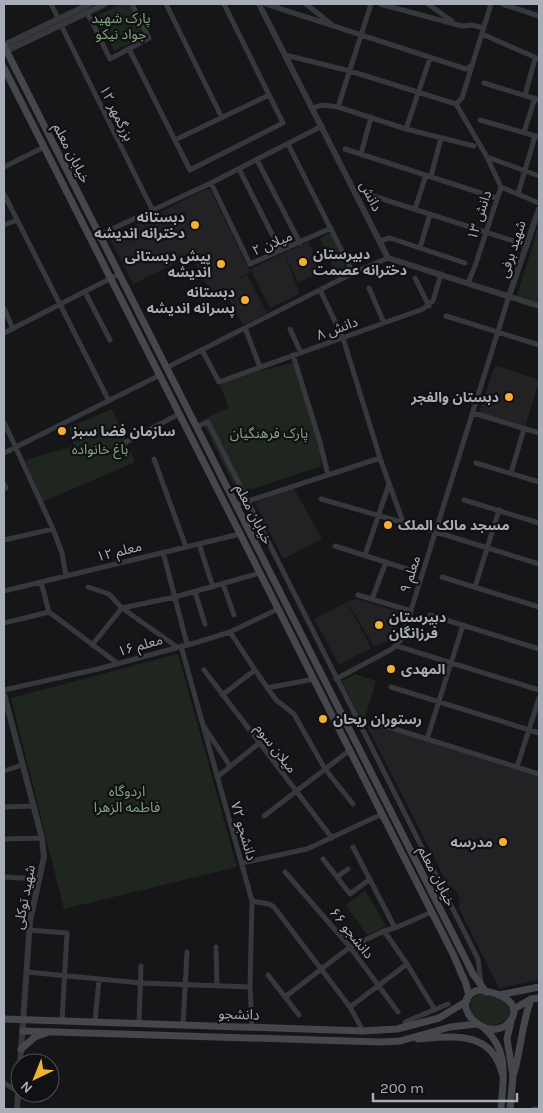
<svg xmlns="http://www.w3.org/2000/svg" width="543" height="1113" viewBox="0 0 543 1113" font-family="Karla,'Noto Sans Arabic',sans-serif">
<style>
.built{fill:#222225}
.green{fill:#1e261f}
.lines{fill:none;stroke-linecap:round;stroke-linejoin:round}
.minor{stroke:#37383d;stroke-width:5}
.tertiary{stroke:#37383d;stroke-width:6}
.secondary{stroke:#45474d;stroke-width:7}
.poi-dot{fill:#f2b134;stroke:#111113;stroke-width:2}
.labels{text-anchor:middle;stroke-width:4.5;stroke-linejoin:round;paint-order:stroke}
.park-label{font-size:14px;fill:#7fa381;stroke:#111113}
.street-label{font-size:14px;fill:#a8adb8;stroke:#111113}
.poi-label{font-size:14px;font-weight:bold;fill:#a8adb8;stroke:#111113;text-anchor:start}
</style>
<rect width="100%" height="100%" fill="#161618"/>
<path class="built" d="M206 189H210L250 272 236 280 247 275 267 313 243 325 223 288 211 293 192 257 180 261 133 284 109 238Z
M309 242 321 272 298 283 284 252Z
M284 253 300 294 270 308 250 269Z
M498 366 539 380 524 431 484 418 479 413 494 368Z
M293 487 322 539 283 559 255 503Z
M358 599 399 612 401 616 392 639 374 647 347 601Z
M347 602 371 648 339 665 314 619Z
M367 721 454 749 539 774V980L499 988 458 907 460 904 459 898 455 890 448 885 366 724Z"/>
<path class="green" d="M121 4H130L146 36 114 51 97 16Z
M539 224V303L517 296Z
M331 232 347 270 336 275 320 238Z
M295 362 320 442 321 466 238 494 202 420 223 410 229 408 219 382Z
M112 409 135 462 42 502 25 460 74 446 69 427Z
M178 654 237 867 64 909 11 698Z
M355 674 376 681 363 724 342 681Z
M365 890 386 926 367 935 346 905Z
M481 994C488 995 501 997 507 1003 520 1017 497 1029 484 1024 479 1022 475 1018 472 1014 469 1005 470 996 481 994Z"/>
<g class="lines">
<path class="minor" d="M51 4 58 18
M166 4 222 118
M266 4 466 69 472 65
M306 4 331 24
M380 4 462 26 472 25 484 28
M428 4 452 21
M502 4 539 16
M87 12 110 59 149 38 132 4
M61 25 153 211
M482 34 539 59
M129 49 190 170 283 123 224 4
M285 55 350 71 456 104
M484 83 539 100
M525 95 535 59
M456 104 487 157 501 187 475 266 468 283
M456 104 462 98 491 4
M338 107 371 4
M313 108 322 105 338 107 406 129 474 146
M480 120 539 137
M406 129 430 58
M524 132 535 98
M175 140 269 95
M288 144 353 273
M345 149 496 198
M361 154 371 117
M487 157 539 176
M257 160 300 243
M4 167 44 147
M239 169 280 250
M431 176 441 138
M211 183 250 264 331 228
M501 187 539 203
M4 194 109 401
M367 194 526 245
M518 194 535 136
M415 209 426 175
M4 225 17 220
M99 235 211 183 322 126
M379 241 390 238 465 263
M420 248 430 214
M415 278 429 306
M369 288 384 323
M320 290 343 338 380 458 403 522
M85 292 110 340
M4 308 13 329
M446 316 539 345
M245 328 260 367
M290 329 301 353
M4 333 119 274
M202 350 219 382 423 309 433 301 441 274
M293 355 320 442 328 475
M166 368 353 273 388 258
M473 413 539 433
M4 422 53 529 62 553 66 576
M196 427 208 422 478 959 481 984
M126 442 179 414
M4 453 160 375
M154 459 186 547
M476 463 539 482
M511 473 524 429
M4 484 6 488
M321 499 436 532 539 564
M464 500 539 523
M236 505 380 458
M4 540 53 529
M199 544 213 587
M335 546 407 569
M163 552 187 644
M365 555 389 484
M442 577 539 607
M41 582 49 612 117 663
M223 584 234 615
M88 587 109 594 122 608 177 647
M475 587 499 510
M4 591 240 534
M195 592 205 624
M358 595 411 611
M372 599 386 562
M122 608 175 597 260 573
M430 615 539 649
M4 623 49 612
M230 632 255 670 276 700 294 714 325 769 353 804
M92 645 122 608
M181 646 252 901 250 987 252 1027
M397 646 539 690
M204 670 332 838
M336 679 392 649 402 639 509 296
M391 687 539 733
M267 688 314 679
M4 690 98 669 198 642 230 632 278 609
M222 695 255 670
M379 724 539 774
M205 728 230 766
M427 739 463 625
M517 767 539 698
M4 771 22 765
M217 777 258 744
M4 807 33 806
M264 816 350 750
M4 839 42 838
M353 847 395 928
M323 859 350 894 370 879
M242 863 307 849 382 814
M285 872 350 947 398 1012
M4 877 38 879
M337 877 348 869
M252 901 269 904 274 907 350 1007 363 1031
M29 930 67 933 62 1021
M384 931 407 964 435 1010
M216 947 217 986
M27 972 141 983 250 987
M268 975 299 1015
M285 997 350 947 384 931 395 928 432 912
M350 1007 407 964
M95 1022 99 979
M139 1023 141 966
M183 1025 187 952
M404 1028 405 1022 448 1004
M4 1083 18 1092
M534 1109H539"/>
<path class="tertiary" d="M259 4 388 258 539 306
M4 45 90 4
M4 52 105 4
M509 296 539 209
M4 694 42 838 44 857 30 921 17 1109"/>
<path class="secondary" d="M4 46 473 974 486 992
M4 68 453 954 466 984 469 996
M480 990C490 992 502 994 509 1001 521 1012 509 1027 497 1029 472 1033 450 995 480 990Z
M499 995 539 987
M514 1009 531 999 539 998
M4 1019 363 1031 397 1029 439 1018 467 1001
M484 1028C510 1051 503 1078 501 1109
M23 1031 381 1042 400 1041 450 1027 477 1024
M418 1039C442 1037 478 1031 494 1055 499 1061 501 1069 503 1076
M21 1049 35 1037 46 1033
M514 1073C521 1049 522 1023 531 999
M510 1109 513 1076 507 1039 511 1021"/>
</g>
<g class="poi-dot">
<circle cx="195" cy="225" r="5"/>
<circle cx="303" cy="262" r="5"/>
<circle cx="221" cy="264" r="5"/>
<circle cx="245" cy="300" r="5"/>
<circle cx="509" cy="397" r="5"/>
<circle cx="62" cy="431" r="5"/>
<circle cx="388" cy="525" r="5"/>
<circle cx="379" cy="625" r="5"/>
<circle cx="391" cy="669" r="5"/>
<circle cx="323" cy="719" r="5"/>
<circle cx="503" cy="842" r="5"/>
</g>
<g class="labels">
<g class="park-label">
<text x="121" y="23">پارک شهید<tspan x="121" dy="16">جواد نیکو</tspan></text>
<text x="269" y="438">پارک فرهنگیان</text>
<text x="100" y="454">باغ خانواده</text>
<text x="127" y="796">اردوگاه<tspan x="127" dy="16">فاطمه الزهرا</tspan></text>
</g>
<g class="street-label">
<text transform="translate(117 113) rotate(64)" y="5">بزرگمهر ۱۲</text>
<text transform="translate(72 153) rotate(63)" y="5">خیابان معلم</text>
<text transform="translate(371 196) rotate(63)" y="5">دانش</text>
<text transform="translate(479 215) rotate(-72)" y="5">دانش ۱۳</text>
<text transform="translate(272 243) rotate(-23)" y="5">میلان ۲</text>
<text transform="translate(512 249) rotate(-72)" y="5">شهید برفی</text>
<text transform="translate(337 328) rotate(-20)" y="5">دانش ۸</text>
<text transform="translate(254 514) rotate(63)" y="5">خیابان معلم</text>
<text transform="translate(119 551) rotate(-14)" y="5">معلم ۱۲</text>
<text transform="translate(410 574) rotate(-72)" y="5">معلم ۹</text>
<text transform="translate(140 645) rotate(-16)" y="5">معلم ۱۶</text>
<text transform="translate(276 748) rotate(52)" y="5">میلان سوم</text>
<text transform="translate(244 831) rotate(74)" y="5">دانشجو ۷۲</text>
<text transform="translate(437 876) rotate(63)" y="5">خیابان معلم</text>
<text transform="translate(24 897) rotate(-79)" y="5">شهید توکلی</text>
<text transform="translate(352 933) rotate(51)" y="5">دانشجو ۶۶</text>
<text transform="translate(239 1014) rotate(2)" y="5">دانشجو</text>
</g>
<g class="poi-label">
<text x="185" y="222" text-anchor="end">دبستانه<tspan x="185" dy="16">دخترانه اندیشه</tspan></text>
<text x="313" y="259">دبیرستان<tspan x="313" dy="16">دخترانه عصمت</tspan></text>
<text x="211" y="261" text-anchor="end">پیش دبستانی<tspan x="211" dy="16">اندیشه</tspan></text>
<text x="235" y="297" text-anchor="end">دبستانه<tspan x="235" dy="16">پسرانه اندیشه</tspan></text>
<text x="499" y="402" text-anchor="end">دبستان والفجر</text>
<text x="72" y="436">سازمان فضا سبز</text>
<text x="398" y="530">مسجد مالک الملک</text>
<text x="389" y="622">دبیرستان<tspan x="389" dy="16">فرزانگان</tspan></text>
<text x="401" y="674">المهدی</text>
<text x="333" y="724">رستوران ریحان</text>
<text x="493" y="847" text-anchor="end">مدرسه</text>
</g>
</g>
<rect width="543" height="1113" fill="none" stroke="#a8adb8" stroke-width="10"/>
<g transform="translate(35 1078) rotate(223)"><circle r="24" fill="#111113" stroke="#4d4f55"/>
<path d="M0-4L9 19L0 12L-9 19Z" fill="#f2b134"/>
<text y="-8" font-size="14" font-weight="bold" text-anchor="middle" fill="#a8adb8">N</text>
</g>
<path d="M373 1093v8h144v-8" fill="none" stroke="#a8adb8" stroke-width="2.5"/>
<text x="380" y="1093" font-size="15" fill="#a8adb8" stroke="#111113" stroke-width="4" paint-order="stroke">200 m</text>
</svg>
